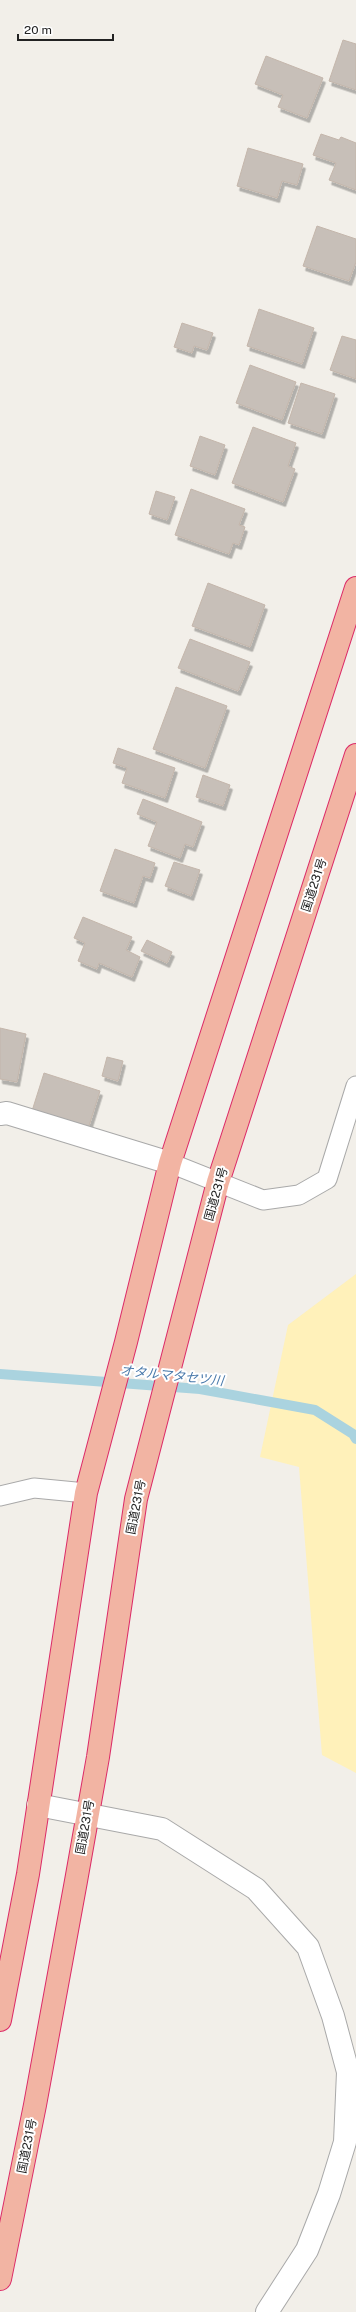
<svg xmlns="http://www.w3.org/2000/svg" width="356" height="2312" viewBox="0 0 356 2312" font-family="'Public Sans','Noto Sans JP',sans-serif">
<style>
.sand{fill:#fff1ba}
.lines{fill:none;stroke-linecap:round;stroke-linejoin:round}
.stream{stroke:#aad3df;stroke-width:10}
.building{fill:#c7bfb8;stroke:#c4b6ab;filter:url(#shadow)}
.service-casing{stroke:#a9a9a9;stroke-width:21}
.minor-casing{stroke:#a9a9a9;stroke-width:24}
.tertiary-casing{stroke:#a9a9a9;stroke-width:24}
.trunk-casing{stroke:#dc2a67;stroke-width:24}
.service{stroke:#fff;stroke-width:19}
.minor{stroke:#fff;stroke-width:22}
.tertiary{stroke:#fff;stroke-width:22}
.trunk{stroke:#f2b4a3;stroke-width:22}
.labels{text-anchor:middle;stroke-width:4;stroke-linejoin:round;paint-order:stroke}
.street-label{font-size:12px;fill:#222;stroke:#fff}
.water-label{font-size:13px;font-style:italic;fill:#4a7aab;stroke:#fff}
</style>
<defs>
<filter id="shadow"><feDropShadow dx="2.5" dy="4.5" stdDeviation="0" flood-color="#0004"/></filter>
</defs>
<rect width="100%" height="100%" fill="#f2efe9"/>
<path class="sand" d="M356 1274V1773L322 1755 299 1467 260 1457 288 1325Z"/>
<g class="lines">
<path class="stream" d="M0 1374 200 1389 315 1410 353 1434 356 1439"/>
</g>
<path class="building" d="M343 40 356 44V90L329 81Z
M266 56 323 78 307 118 278 107 283 95 255 84Z
M321 134 339 140 341 137 356 143V190L329 180 336 163 313 155Z
M248 148 303 164 297 185 282 181 277 198 237 186Z
M317 226 356 239V262L349 281 303 266Z
M259 309 314 328 302 364 247 346Z
M182 323 213 333 207 350 194 346 192 353 174 347Z
M342 336 356 340V379L330 370Z
M250 365 296 382 282 420 236 403Z
M301 383 335 394 322 434 288 423Z
M253 427 296 443 288 466 295 469 283 502 232 483Z
M200 436 225 445 215 475 190 466Z
M191 489 245 509 239 525 245 527 239 545 233 543 229 554 175 535Z
M156 491 175 497 167 520 149 514Z
M208 583 265 605 250 647 192 626Z
M190 639 250 662 238 691 178 668Z
M176 687 227 706 205 768 153 749Z
M118 748 175 768 165 798 122 783 127 768 113 763Z
M203 775 230 785 223 806 196 797Z
M143 799 202 822 193 847 185 844 180 858 148 846 157 822 137 814Z
M115 849 155 863 150 878 143 876 134 903 100 891Z
M174 862 200 870 191 896 165 886Z
M83 917 132 937 126 950 140 957 132 977 99 963 97 969 78 961 85 943 74 938Z
M147 940 172 952 167 963 141 951Z
M0 1028 26 1034 17 1082 0 1079Z
M107 1057 123 1061 118 1081 102 1076Z
M44 1073 100 1091 88 1129 32 1111Z"/>
<g class="lines">
<g class="service-casing">
<path id="service" d="M170 1163 263 1200 299 1195 327 1179 356 1086
M0 1496 34 1488 86 1493"/>
</g>
<g class="minor-casing">
<path id="minor" d="M0 1114 7 1113 170 1163"/>
</g>
<g class="tertiary-casing">
<path id="tertiary" d="M38 1805 162 1829 256 1889 308 1947 333 2016 348 2072 345 2142 329 2194 307 2250 267 2312"/>
</g>
<g class="trunk-casing">
<path id="trunk" d="M0 2020 28 1874 86 1493 126 1342 170 1163 356 588
M0 2279 35 2105 76 1881 98 1757 136 1499 218 1182 356 755"/>
</g>
<use href="#service" class="service"/>
<use href="#minor" class="minor"/>
<use href="#tertiary" class="tertiary"/>
<use href="#trunk" class="trunk"/>
</g>
<g class="labels">
<g class="street-label">
<text transform="translate(314 885) rotate(-72)" y="4">国道231号</text>
<text transform="translate(216 1194) rotate(-74)" y="4">国道231号</text>
<text transform="translate(136 1507) rotate(-79)" y="4">国道231号</text>
<text transform="translate(85 1827) rotate(-80)" y="4">国道231号</text>
<text transform="translate(27 2146) rotate(-79)" y="4">国道231号</text>
</g>
<g class="water-label">
<text transform="translate(172 1375) rotate(6)" y="5">オタルマタセツ川</text>
</g>
</g>
<path d="M18 34v6h95v-6" fill="none" stroke="#222222" stroke-width="2"/>
<text x="24" y="34" font-size="12" fill="#222222" stroke="#ffffff" stroke-width="3" paint-order="stroke">20 m</text>
</svg>
